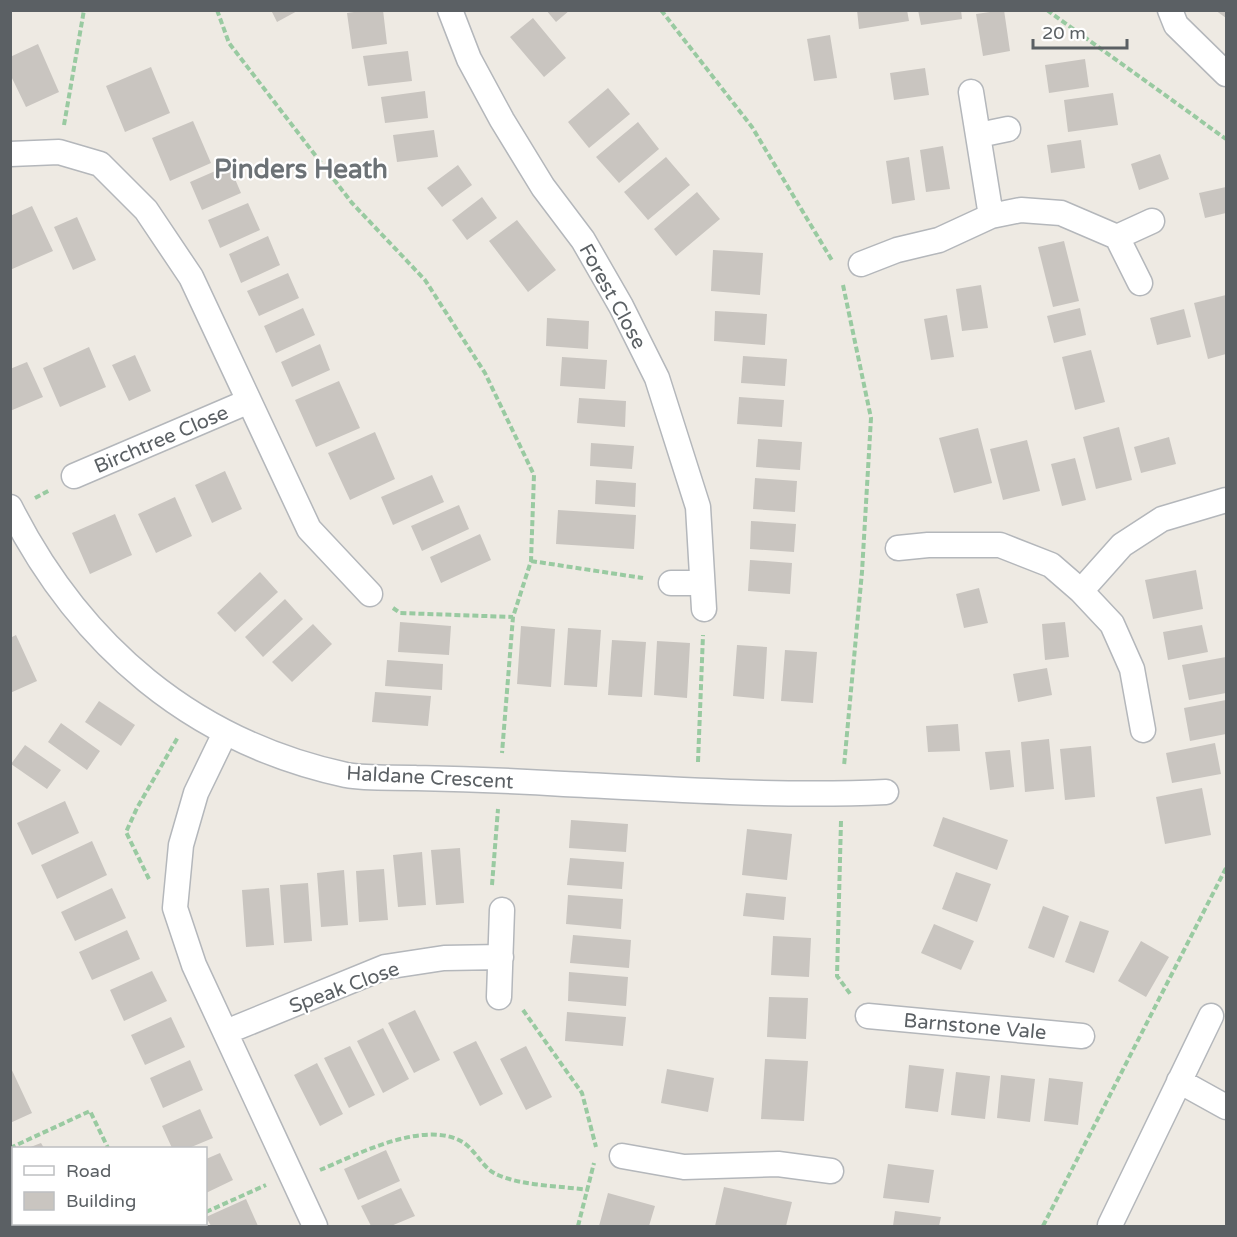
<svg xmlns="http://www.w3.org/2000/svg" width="1237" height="1237" viewBox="0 0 1237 1237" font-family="'Varela Round',sans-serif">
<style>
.building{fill:#c9c5c0}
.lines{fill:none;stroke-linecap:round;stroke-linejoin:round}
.minor-casing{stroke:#b4b7bb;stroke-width:27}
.path{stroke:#99caa1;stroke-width:4;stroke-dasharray:6 3;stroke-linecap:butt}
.minor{stroke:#fff;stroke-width:24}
.labels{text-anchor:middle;stroke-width:4.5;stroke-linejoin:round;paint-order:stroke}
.street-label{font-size:20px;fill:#5b6064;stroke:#fff}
.district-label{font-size:26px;font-weight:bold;fill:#6c7276;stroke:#fff}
</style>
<rect width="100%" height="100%" fill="#eeeae3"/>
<path class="building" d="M271 10H299L277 22Z
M368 10H383L387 44 352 49 347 13Z
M546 10H570L556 22Z
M857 10H907L909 21 859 29Z
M918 10H961L962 19 921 25Z
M1004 10 1010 51 983 56 976 14Z
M1215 10H1226V18Z
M533 18 566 58 544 77 510 37Z
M830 35 837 78 814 81 807 39Z
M38 44 59 92 26 107 10 74V57Z
M408 51 412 81 368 86 363 56Z
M1085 59 1089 87 1049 93 1045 65Z
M151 67 170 113 125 132 106 86Z
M925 68 929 95 894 100 890 73Z
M608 88 630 114 589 148 568 122Z
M425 91 428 118 385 123 381 97Z
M1113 93 1118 125 1068 132 1064 100Z
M193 121 211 163 170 181 152 138Z
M638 122 659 149 619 183 596 157Z
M434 130 438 157 397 162 393 135Z
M1081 140 1085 168 1051 173 1047 145Z
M943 146 950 189 926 192 920 150Z
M1160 154 1169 179 1139 190 1131 164Z
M666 157 690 185 648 220 624 192Z
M909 157 915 200 892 204 886 161Z
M229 165 241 193 202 210 190 182Z
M458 165 472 185 442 207 427 188Z
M1226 187V213L1205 218 1199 193Z
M697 192 720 219 676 256 654 229Z
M482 197 497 218 467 240 452 220Z
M248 203 260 230 220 248 208 220Z
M32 206 53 251 10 270V216Z
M77 217 96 260 73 270 54 227Z
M517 220 556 270 528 292 489 241Z
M268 236 280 265 241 283 229 254Z
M1064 241 1079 301 1053 307 1038 247Z
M713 250 763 253 760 295 711 291Z
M288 273 299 298 259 316 247 291Z
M981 285 988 328 962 331 956 289Z
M1226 295V354L1208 359 1194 303Z
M303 308 315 335 276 353 264 326Z
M1080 308 1086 335 1054 343 1047 316Z
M1184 309 1191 337 1157 345 1150 318Z
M715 311 767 314 765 345 714 341Z
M947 315 954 357 931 360 924 319Z
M547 318 589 321 588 349 546 346Z
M320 344 330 370 292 387 281 362Z
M89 347 106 387 60 407 43 368Z
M1091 350 1105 402 1075 410 1062 357Z
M135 355 151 391 129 401 112 365Z
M743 356 787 359 785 386 741 383Z
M562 357 607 360 605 389 560 386Z
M27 362 43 397 10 411V369Z
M339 381 360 428 316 447 295 400Z
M739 397 784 400 782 427 737 424Z
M579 398 626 401 625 427 577 423Z
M1119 427 1132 480 1096 489 1083 437Z
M978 428 992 483 954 493 939 438Z
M375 432 395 479 350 500 328 453Z
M1169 437 1176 464 1141 473 1134 447Z
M758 439 802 442 800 470 756 467Z
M1027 440 1040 491 1003 500 990 449Z
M591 443 634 446 632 469 590 466Z
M1075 458 1086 500 1062 506 1051 464Z
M225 471 242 509 212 523 195 485Z
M432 475 444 502 393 525 381 497Z
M755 478 797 481 795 512 753 509Z
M596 480 636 483 635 507 595 504Z
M175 497 192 536 156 553 138 514Z
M459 505 469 529 422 551 411 526Z
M558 510 636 515 634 549 556 544Z
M115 514 132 555 90 574 72 533Z
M751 521 796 524 794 552 750 549Z
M480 534 491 560 441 583 430 557Z
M750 560 792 563 790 594 748 591Z
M1196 570 1203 609 1153 619 1145 580Z
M260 572 278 592 235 632 217 613Z
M979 588 988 623 964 628 956 594Z
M285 599 303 619 263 657 245 637Z
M400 622 451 626 449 655 398 652Z
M1065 622 1069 657 1045 660 1042 624Z
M313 624 332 644 292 682 272 662Z
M1202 625 1208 652 1168 660 1163 632Z
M521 626 555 629 551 687 517 684Z
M568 628 601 630 597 687 564 685Z
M16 635 37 681 10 693V638Z
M612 640 646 642 642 697 608 695Z
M657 641 690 643 687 698 654 695Z
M737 645 767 647 764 699 733 696Z
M785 650 817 652 813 703 781 701Z
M1226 657V693L1189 700 1182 665Z
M387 660 443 664 442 690 385 686Z
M1047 668 1052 695 1018 702 1013 674Z
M375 692 431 696 428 726 372 722Z
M1226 700V734L1190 741 1184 708Z
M99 701 135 725 121 746 85 722Z
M61 723 100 751 87 770 48 742Z
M958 724 960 751 928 752 926 726Z
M1049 739 1054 789 1025 792 1021 742Z
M1215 743 1221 774 1172 783 1166 753Z
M25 745 61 770 47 789 11 764Z
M1091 746 1095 797 1065 800 1060 749Z
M1010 750 1014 787 990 790 985 752Z
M1202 788 1211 835 1165 844 1156 797Z
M65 801 79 833 32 855 17 823Z
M943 817 1008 840 997 870 933 846Z
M571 820 628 824 626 852 569 848Z
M747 829 792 834 787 880 742 875Z
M92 841 107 875 57 899 41 865Z
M460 848 464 903 436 905 431 850Z
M422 852 426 905 398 907 393 855Z
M570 858 624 862 622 889 567 885Z
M384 869 388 920 359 922 356 871Z
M344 870 348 925 321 927 317 873Z
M956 872 991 884 977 922 942 909Z
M308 883 312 941 284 943 280 885Z
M112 888 126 918 75 941 61 912Z
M269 888 274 945 246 947 242 890Z
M746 893 786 897 784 920 743 916Z
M568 895 623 899 621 929 566 924Z
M1043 906 1069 916 1054 958 1028 948Z
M1080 921 1109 931 1094 973 1065 962Z
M934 924 974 941 961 970 921 953Z
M127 930 140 959 92 980 79 952Z
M573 935 631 940 629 968 570 963Z
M773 936 811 938 809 977 771 975Z
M1141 941 1169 957 1146 997 1118 981Z
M152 971 167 1001 124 1021 110 990Z
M569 972 628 977 626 1006 568 1001Z
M769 997 808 998 806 1039 767 1037Z
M415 1010 440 1060 414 1073 388 1023Z
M567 1012 626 1017 623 1046 565 1041Z
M171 1017 185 1047 145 1065 131 1035Z
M383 1028 409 1079 383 1093 357 1041Z
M476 1041 503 1094 480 1106 453 1052Z
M350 1046 375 1095 349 1108 324 1058Z
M526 1046 552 1097 526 1110 500 1059Z
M765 1059 808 1061 804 1121 761 1119Z
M190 1060 203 1090 163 1108 150 1078Z
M317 1063 343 1114 320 1126 294 1075Z
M909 1065 944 1069 938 1112 905 1108Z
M10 1066 32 1113 10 1123Z
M667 1069 714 1078 708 1112 661 1103Z
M956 1072 990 1076 985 1119 951 1115Z
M1001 1075 1035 1079 1030 1122 997 1118Z
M1049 1078 1083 1082 1078 1125 1044 1121Z
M200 1109 213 1138 189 1148H172L162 1126Z
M41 1143 44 1148H28Z
M386 1150 400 1181 358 1200 344 1169Z
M220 1153 233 1180 206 1193V1159Z
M888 1164 934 1170 929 1203 883 1198Z
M724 1187 792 1202 786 1226H715Z
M401 1188 415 1216 391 1226H371L361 1206Z
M608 1193 655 1206 649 1226H599Z
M246 1199 258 1226H211L206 1217Z
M895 1211 941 1217 939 1226H893Z
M42 1224H60L54 1226H43Z"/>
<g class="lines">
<g class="minor-casing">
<path id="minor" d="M450 10 469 59 502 120 543 187 583 240 621 306 657 378 698 507 704 609
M1170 10 1176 25 1226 74
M971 92 991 216
M979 135 1008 129
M10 154 59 152 100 164 146 210 191 277 309 529 370 594
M1117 237 1152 221
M861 264 897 250 939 240 991 216 1021 210 1061 213 1117 237 1140 283
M74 476 247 402
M10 507C80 646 193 742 346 775 368 779 394 777 416 778 465 779 515 781 564 784 671 789 779 797 886 792
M898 548 928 545H1000L1051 565 1081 591 1112 624 1132 669 1143 730
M671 583H701
M1081 591 1122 545 1162 519 1226 500
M225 733 196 793 181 845 175 908 194 965 315 1226
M499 997 502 910
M868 1016 1082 1036
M226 1032 385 967 444 958 501 957
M1179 1081 1226 1107
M622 1156 684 1167 778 1164 831 1171
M1110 1225 1211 1016"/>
</g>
<path class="path" d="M217 10 229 43 352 203 425 280 485 373 534 475 531 561 513 617 502 753
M661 10 752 127 833 262
M1047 10 1226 139
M64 125 84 10
M843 285 871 418 862 572 844 766
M35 498 50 490
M531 561 643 578
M393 608 400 613 513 617
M698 762 703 635
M841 821 837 976 851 995
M149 879 126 832 137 808 178 737
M492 885 498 809
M523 1010 582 1093 596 1147
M10 1148 90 1111 108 1148
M320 1170C356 1155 426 1118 464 1143 477 1152 483 1169 498 1175 523 1186 561 1186 589 1190
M206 1212 266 1185
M143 1224 145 1226
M175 1226 181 1224
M578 1226 594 1163
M1043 1226 1226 868"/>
<use href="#minor" class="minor"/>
</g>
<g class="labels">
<g class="street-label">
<text transform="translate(613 296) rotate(61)" y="7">Forest Close</text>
<text transform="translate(161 439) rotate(-23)" y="7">Birchtree Close</text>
<text transform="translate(430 777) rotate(3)" y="7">Haldane Crescent</text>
<text transform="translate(344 987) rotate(-20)" y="7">Speak Close</text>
<text transform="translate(975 1026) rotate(5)" y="7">Barnstone Vale</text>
</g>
<g class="district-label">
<text x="301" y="178">Pinders Heath</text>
</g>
</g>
<rect width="1237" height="1237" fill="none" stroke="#5b6064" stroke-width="24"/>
<rect x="12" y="1147" width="195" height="78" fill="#ffffff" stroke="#bdbfc1" stroke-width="1.5"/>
<rect x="24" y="1166" width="30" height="9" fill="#ffffff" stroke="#bdbfc1" stroke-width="1.5"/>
<text x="66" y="1177" font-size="18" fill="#5b6064">Road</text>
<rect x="24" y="1192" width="30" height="18" fill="#c9c5c0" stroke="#bdbfc1" stroke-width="1.5"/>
<text x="66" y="1207" font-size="18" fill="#5b6064">Building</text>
<path d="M1033 39v9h94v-9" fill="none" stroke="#5b6064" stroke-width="3"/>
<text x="1042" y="39" font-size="18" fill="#5b6064" stroke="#ffffff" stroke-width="4.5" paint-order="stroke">20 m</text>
</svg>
